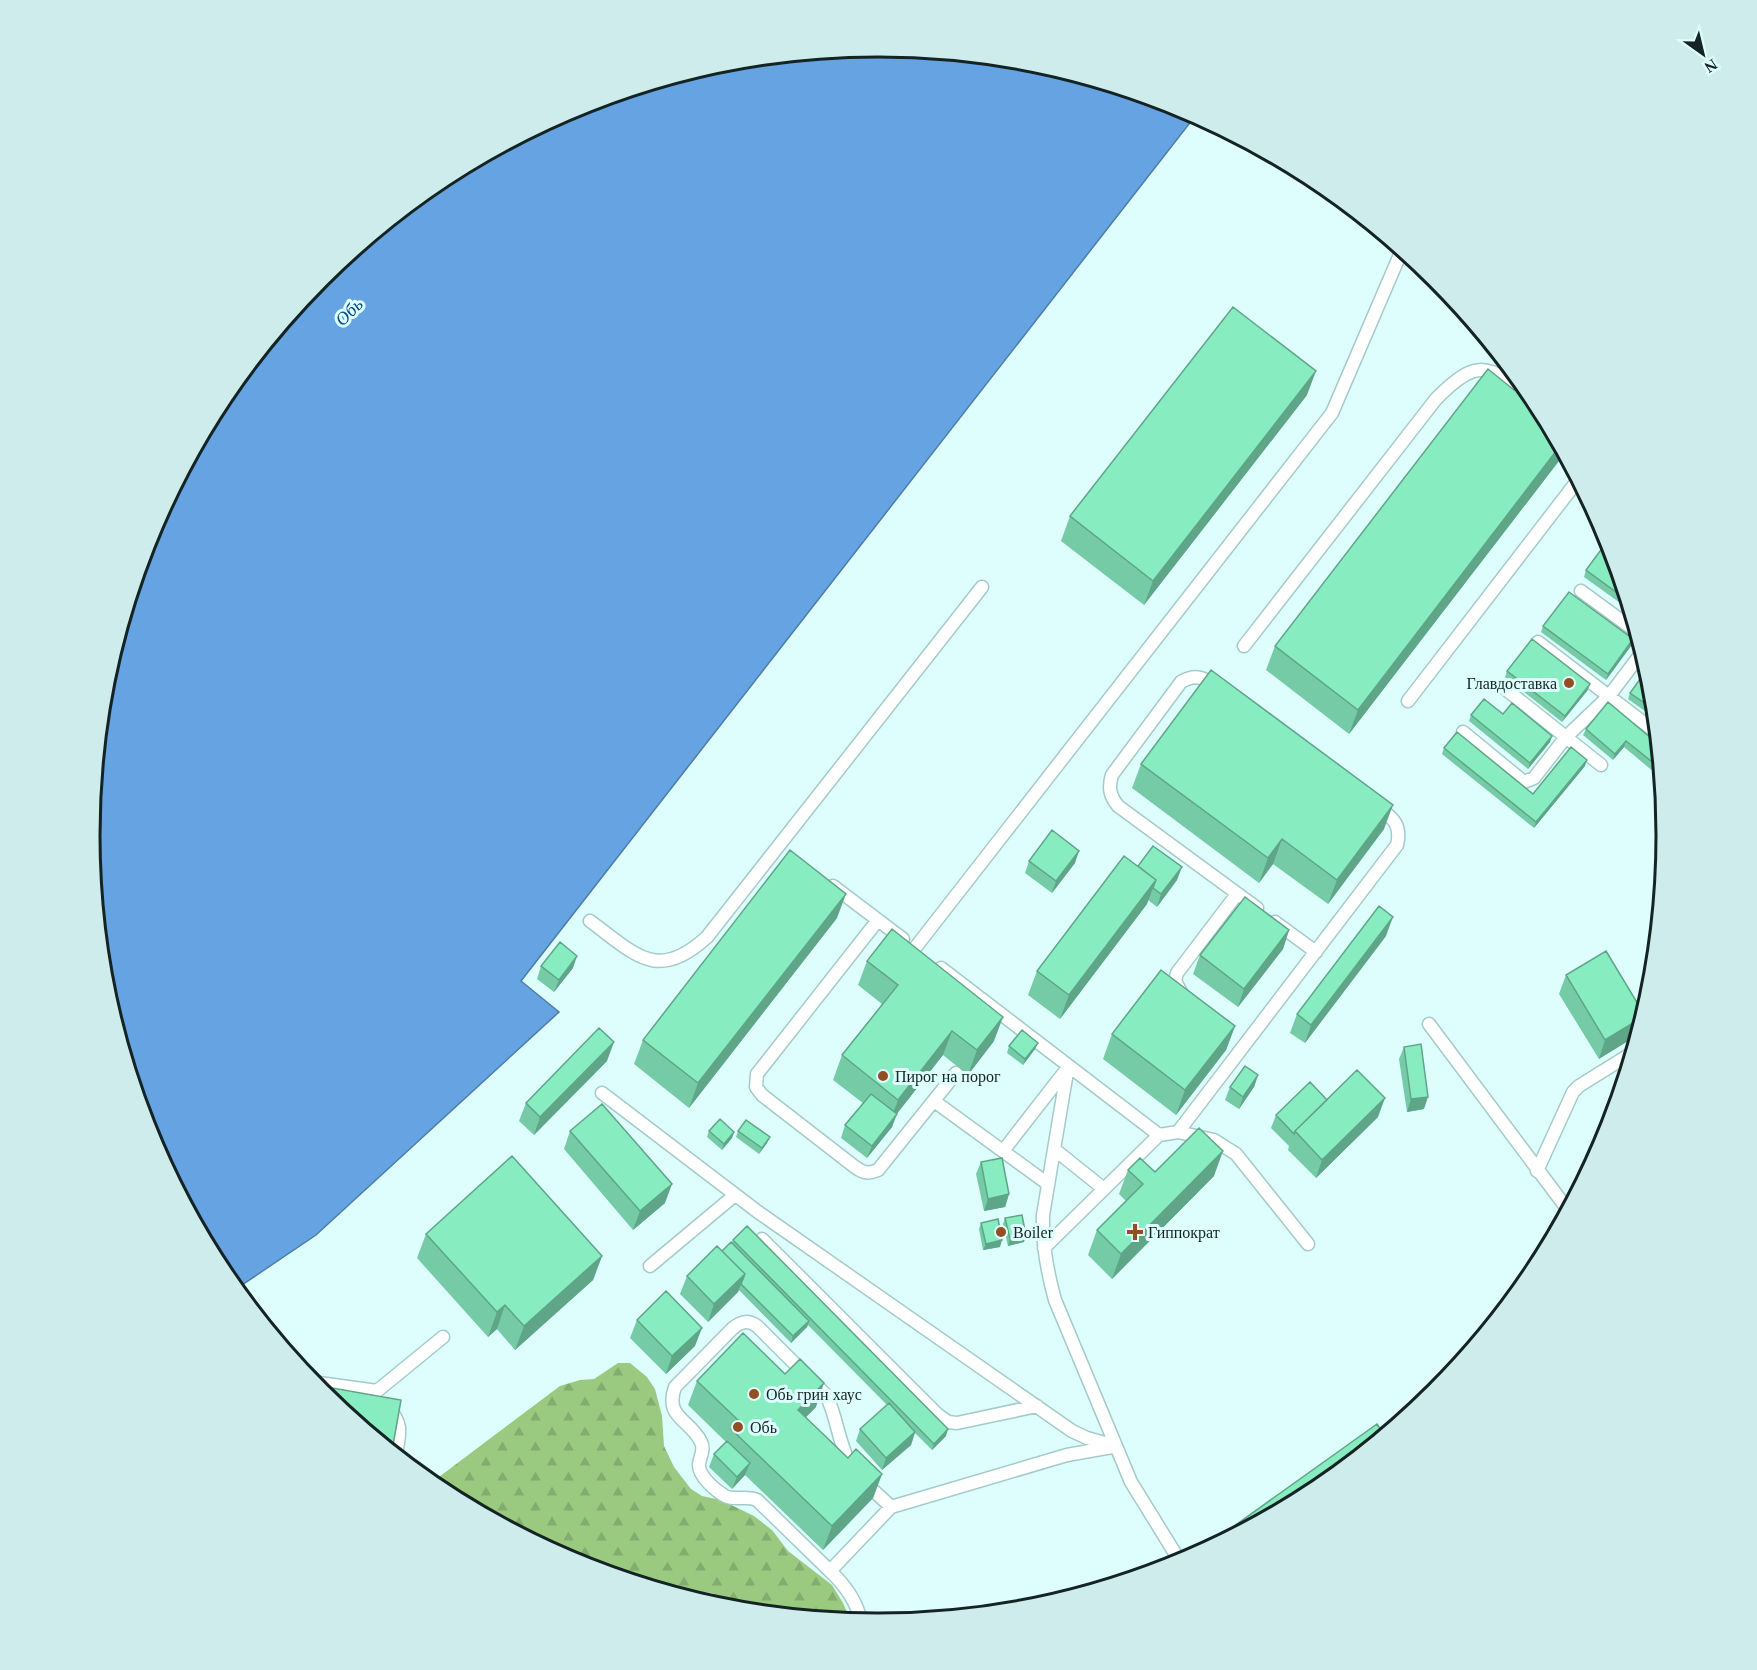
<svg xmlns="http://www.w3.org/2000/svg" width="1757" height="1670" viewBox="0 0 1757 1670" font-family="'Times New Roman',serif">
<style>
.forest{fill:url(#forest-firs)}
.water{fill:#65a3e2;stroke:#4d7da9;stroke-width:1.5}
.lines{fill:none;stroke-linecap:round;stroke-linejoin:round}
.lane-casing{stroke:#a4cbc9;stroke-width:15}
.lane{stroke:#fff;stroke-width:12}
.wall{fill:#75cba6}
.shaded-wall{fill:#5fa587}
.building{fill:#88ecc1;stroke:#5fa587;stroke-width:1.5}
.poi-dot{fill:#934e23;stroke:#defefd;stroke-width:2}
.labels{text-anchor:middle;stroke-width:6;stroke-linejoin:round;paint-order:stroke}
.poi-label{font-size:16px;fill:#142323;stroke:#defefd;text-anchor:start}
.water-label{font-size:18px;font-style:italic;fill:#014a84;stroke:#defefd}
.rim{fill:none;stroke:#142323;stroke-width:3}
</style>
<defs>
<pattern id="forest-firs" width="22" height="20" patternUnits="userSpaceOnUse" patternTransform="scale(1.5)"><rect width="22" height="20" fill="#99ca80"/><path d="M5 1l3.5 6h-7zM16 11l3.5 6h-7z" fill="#83ad6e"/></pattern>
</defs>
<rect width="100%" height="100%" fill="#defefd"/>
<path class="forest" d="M618 1363H630L647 1377 655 1389 662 1416 664 1446 674 1467 691 1489 702 1496 721 1500 754 1516 772 1530 788 1551 832 1585 843 1603 851 1621 743 1610 712 1593 691 1591 678 1594 576 1563 440 1490 431 1483 560 1386 580 1380 594 1379Z"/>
<path class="water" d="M879 47 1033 62 1181 107 1196 115 521 981 559 1012 316 1235 236 1289 223 1273 150 1136 105 989 90 835 105 681 150 533 223 397 321 277 441 179 577 106 725 62Z"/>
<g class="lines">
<g class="lane-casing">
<path id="lane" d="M1581 591 1637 632
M1538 642 1657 733
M1244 646 1436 399C1480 354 1491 367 1536 401
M1503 687 1601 765
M1218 688C1205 678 1196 673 1181 682L1112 775C1108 788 1110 796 1118 806L1257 908
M1408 701 1578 480
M1463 732 1524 782 1534 778 1566 737 1609 696 1643 651
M833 886 903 939
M878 920 757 1074 756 1087 762 1095 855 1167C863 1173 869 1174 878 1170L956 1073
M590 921C635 954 657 983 707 937L982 587
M1275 922 1316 952
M915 948 1332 413 1402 250
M941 968 1159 1135
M1182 994 1175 981 1177 973 1237 894
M1429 1024 1568 1210
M1068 1066 1043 1215C1042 1245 1047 1271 1055 1300L1131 1482 1181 1563
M602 1093 758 1212 1072 1431 1087 1438 1116 1446
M934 1101 1048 1184
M1178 1132 1214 1140 1236 1154 1308 1244
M1054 1149 1104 1189
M1003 1151 1066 1070
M1537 1171 1573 1092 1579 1086 1632 1053
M762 1239 938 1415 948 1422 957 1423 1037 1406
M1044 1248 1159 1135 1178 1132 1397 845C1402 823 1392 818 1376 805
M650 1266 735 1195
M312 1382 377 1391 443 1337
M388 1406C403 1425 400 1432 396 1454
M830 1571 757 1500C747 1495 734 1501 725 1496 716 1491 698 1476 699 1464 700 1456 705 1450 701 1442 690 1419 664 1418 675 1387L733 1328C742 1321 748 1320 757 1326L826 1395C837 1416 838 1441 849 1462 858 1479 878 1494 891 1507
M861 1622C857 1601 845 1585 830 1571L891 1507 1067 1455 1112 1447"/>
</g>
<use href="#lane" class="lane"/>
</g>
<path class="wall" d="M1307 395 1144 605 1061 541 1070 516Z
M1562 457 1349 734 1266 670 1275 646Z
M1609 539 1630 610 1584 577 1586 570Z
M1543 626 1631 646 1606 680 1541 632Z
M1507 671 1590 684 1587 691 1562 722 1505 677Z
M1652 682 1656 719 1628 699 1630 693Z
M1471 715 1550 742 1528 769 1469 721Z
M1586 729 1658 744 1661 778 1624 747 1613 760 1583 735Z
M1444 748 1533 794 1585 766 1534 828 1442 754Z
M1141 764 1384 829 1328 904 1273 864 1259 883 1132 788Z
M1029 861 1075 863 1052 893 1025 873Z
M1138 866 1177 880 1157 907 1148 900 1147 904 1060 1019 1028 995 1037 971Z
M837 918 689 1108 634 1064 643 1040Z
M1289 930 1283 949 1238 1007 1193 974 1200 955Z
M1386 936 1305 1043 1290 1033 1297 1014Z
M867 961 994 1041 968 1075 943 1055 896 1114 892 1127 867 1158 841 1138 845 1125 863 1103 833 1080 842 1055 882 1004 858 985Z
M541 966 573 968 554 992 537 979Z
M1566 975 1644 1014 1599 1059 1559 994Z
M1235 1026 1226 1050 1176 1115 1103 1059 1112 1034Z
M1038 1043 1035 1049 1023 1065 1007 1053 1009 1046Z
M1404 1047 1424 1109 1407 1112 1399 1059Z
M607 1061 534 1135 519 1121 526 1103Z
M1258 1075 1254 1087 1239 1109 1225 1100 1230 1087Z
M1327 1100 1378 1117 1316 1178 1288 1150 1289 1146 1271 1128 1276 1115Z
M570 1131 665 1203 633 1230 564 1149Z
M709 1131 734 1132 732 1138 722 1150 707 1137Z
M738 1131 767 1143 759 1154 736 1137Z
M981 1162 1009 1194 1005 1207 984 1211 976 1174Z
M1128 1170 1214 1176 1112 1279 1088 1255 1097 1230 1126 1201 1119 1194Z
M1005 1218 1024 1242 1008 1246 1003 1224Z
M981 1223 1000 1247 983 1250 979 1229Z
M426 1234 602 1256 593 1280 515 1350 497 1329 488 1337 417 1258Z
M733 1240 946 1436 932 1450 915 1433 911 1445 882 1470 856 1441 860 1429 887 1405 808 1325 807 1327 791 1343 739 1290 738 1292 708 1322 680 1294 687 1276 722 1251 732 1242Z
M637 1320 695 1346 666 1374 630 1338Z
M697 1381 816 1407 806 1417 848 1458 882 1474 873 1498 823 1550 745 1475 732 1489 709 1467 714 1454 726 1442 688 1405Z"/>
<path class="shaded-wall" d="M1316 371 1307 395 1144 605 1153 581Z
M1560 446 1564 452 1562 457 1349 734 1358 710Z
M1633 639 1631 646 1606 680 1608 674Z
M1590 684 1587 691 1562 722 1565 716Z
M1552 736 1550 742 1528 769 1530 763Z
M1626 741 1624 747 1613 760 1615 754Z
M1587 760 1585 766 1534 828 1536 822Z
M1393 805 1384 829 1328 904 1337 880Z
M1282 839 1273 864 1259 883 1268 858Z
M1079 851 1075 863 1052 893 1056 881Z
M1182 867 1177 880 1157 907 1161 894Z
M1156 880 1147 904 1060 1019 1069 995Z
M846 894 837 918 689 1108 698 1083Z
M1393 917 1386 936 1305 1043 1311 1025Z
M1289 930 1283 949 1238 1007 1244 989Z
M577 956 573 968 554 992 559 980Z
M1003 1017 994 1041 968 1075 977 1050Z
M1643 1017 1638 1035 1599 1059 1605 1040Z
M1235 1026 1226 1050 1176 1115 1185 1090Z
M952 1031 943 1055 889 1124 898 1100Z
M614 1042 607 1061 534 1135 540 1117Z
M1038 1043 1035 1049 1023 1065 1025 1059Z
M1258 1075 1254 1087 1239 1109 1243 1097Z
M1428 1097 1424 1109 1407 1112 1411 1099Z
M1385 1098 1378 1117 1316 1178 1322 1160Z
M897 1114 892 1127 867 1158 872 1146Z
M734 1132 732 1138 722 1150 724 1144Z
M770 1137 767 1143 759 1154 762 1148Z
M1223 1151 1214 1176 1112 1279 1121 1254Z
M672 1184 665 1203 633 1230 640 1211Z
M1009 1194 1005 1207 984 1211 988 1199Z
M1026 1236 1024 1242 1008 1246 1010 1239Z
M1002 1240 1000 1247 983 1250 986 1244Z
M602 1256 593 1280 515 1350 524 1326Z
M745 1274 738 1292 708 1322 714 1304Z
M505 1305 497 1329 488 1337 497 1312Z
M809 1321 807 1327 791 1343 793 1336Z
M702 1328 695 1346 666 1374 672 1356Z
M824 1383 816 1407 789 1434 798 1410Z
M948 1429 946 1436 932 1450 934 1444Z
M915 1432 911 1445 882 1470 886 1458Z
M750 1463 745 1475 732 1489 737 1477Z
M882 1474 873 1498 823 1550 832 1526Z"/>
<path class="building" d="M1233 307 1316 371 1153 581 1070 516Z
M1488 369 1514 390 1521 381 1534 397 1560 446 1358 710 1275 646Z
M1609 539 1627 600 1586 570Z
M1569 592 1633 639 1608 674 1543 626Z
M1532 639 1590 684 1565 716 1507 671Z
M1648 668 1652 682 1655 710 1630 693Z
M1211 670 1393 805 1337 880 1282 839 1268 858 1141 764Z
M1484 699 1503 714 1512 703 1552 736 1530 763 1471 715Z
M1608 702 1658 744 1661 769 1626 741 1615 754 1586 729Z
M1457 732 1533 794 1571 747 1587 760 1536 822 1444 748Z
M1052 830 1079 851 1056 881 1029 861Z
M1153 846 1182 867 1161 894 1153 888 1156 880 1138 866Z
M790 850 846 894 698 1083 643 1040Z
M1124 856 1156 880 1069 995 1037 971Z
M1245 897 1289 930 1244 989 1200 955Z
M1379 906 1393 917 1311 1025 1297 1014Z
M892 929 1003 1017 977 1050 952 1031 898 1100 842 1055 898 985 867 961Z
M560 942 577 956 559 980 541 966Z
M1606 951 1644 1014 1643 1017 1605 1040 1566 975Z
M1161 970 1235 1026 1185 1090 1112 1034Z
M599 1028 614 1042 540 1117 526 1103Z
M1022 1030 1038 1043 1025 1059 1009 1046Z
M1421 1044 1428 1097 1411 1099 1404 1047Z
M1245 1066 1258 1075 1243 1097 1230 1087Z
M1357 1070 1385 1098 1322 1160 1295 1131Z
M1310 1082 1327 1100 1295 1131 1294 1134 1276 1115Z
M871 1094 897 1114 872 1146 845 1125Z
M602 1104 672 1184 640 1211 570 1131Z
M720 1119 734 1132 724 1144 709 1131Z
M746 1120 770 1137 762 1148 738 1131Z
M1199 1128 1223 1151 1121 1254 1097 1230 1143 1184 1128 1170 1140 1158 1155 1172Z
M512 1156 602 1256 524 1326 505 1305 497 1312 426 1234Z
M1002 1158 1009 1194 988 1199 981 1162Z
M1022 1215 1026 1236 1010 1239 1005 1218Z
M998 1219 1002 1240 986 1244 981 1223Z
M747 1226 948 1429 934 1444 733 1240Z
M731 1242 809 1321 793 1336 741 1284 745 1274 722 1251Z
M717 1246 745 1274 714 1304 687 1276Z
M666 1291 702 1328 672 1356 637 1320Z
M743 1333 785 1374 800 1359 824 1383 798 1410 848 1458 856 1449 882 1474 832 1526 731 1429 739 1421 697 1381Z
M315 1385 401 1400 392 1451 321 1392Z
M889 1403 915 1432 886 1458 860 1429Z
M1377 1424 1384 1435 1316 1491 1204 1551 1202 1549Z
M727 1441 750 1463 737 1477 714 1454Z"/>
<g class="poi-dot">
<circle cx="1569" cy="683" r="6"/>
<circle cx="883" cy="1076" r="6"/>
<circle cx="1001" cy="1232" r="6"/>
<path d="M1132 1223h6v6h6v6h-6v6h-6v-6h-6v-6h6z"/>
<circle cx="754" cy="1394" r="6"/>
<circle cx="738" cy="1427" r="6"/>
</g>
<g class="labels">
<g class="poi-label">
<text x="1557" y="689" text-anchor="end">Главдоставка</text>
<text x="895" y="1082">Пирог на порог</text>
<text x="1013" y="1238">Boiler</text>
<text x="1148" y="1238">Гиппократ</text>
<text x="766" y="1400">Обь грин хаус</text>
<text x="750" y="1433">Обь</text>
</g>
<g class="water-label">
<text transform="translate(349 312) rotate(-45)" y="6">Обь</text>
</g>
</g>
<path d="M0 0H1757V1670H0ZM100 835a778 778 0 1 1 1556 0a778 778 0 1 1-1556 0Z" fill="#ceecec" fill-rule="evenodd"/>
<path class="rim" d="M100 835a778 778 0 1 1 1556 0a778 778 0 1 1-1556 0Z"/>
<g transform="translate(1703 54) rotate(146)" stroke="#defefd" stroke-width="4.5" paint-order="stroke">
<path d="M0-4.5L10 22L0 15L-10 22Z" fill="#142323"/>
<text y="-9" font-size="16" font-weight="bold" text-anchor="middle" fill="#142323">N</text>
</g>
</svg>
